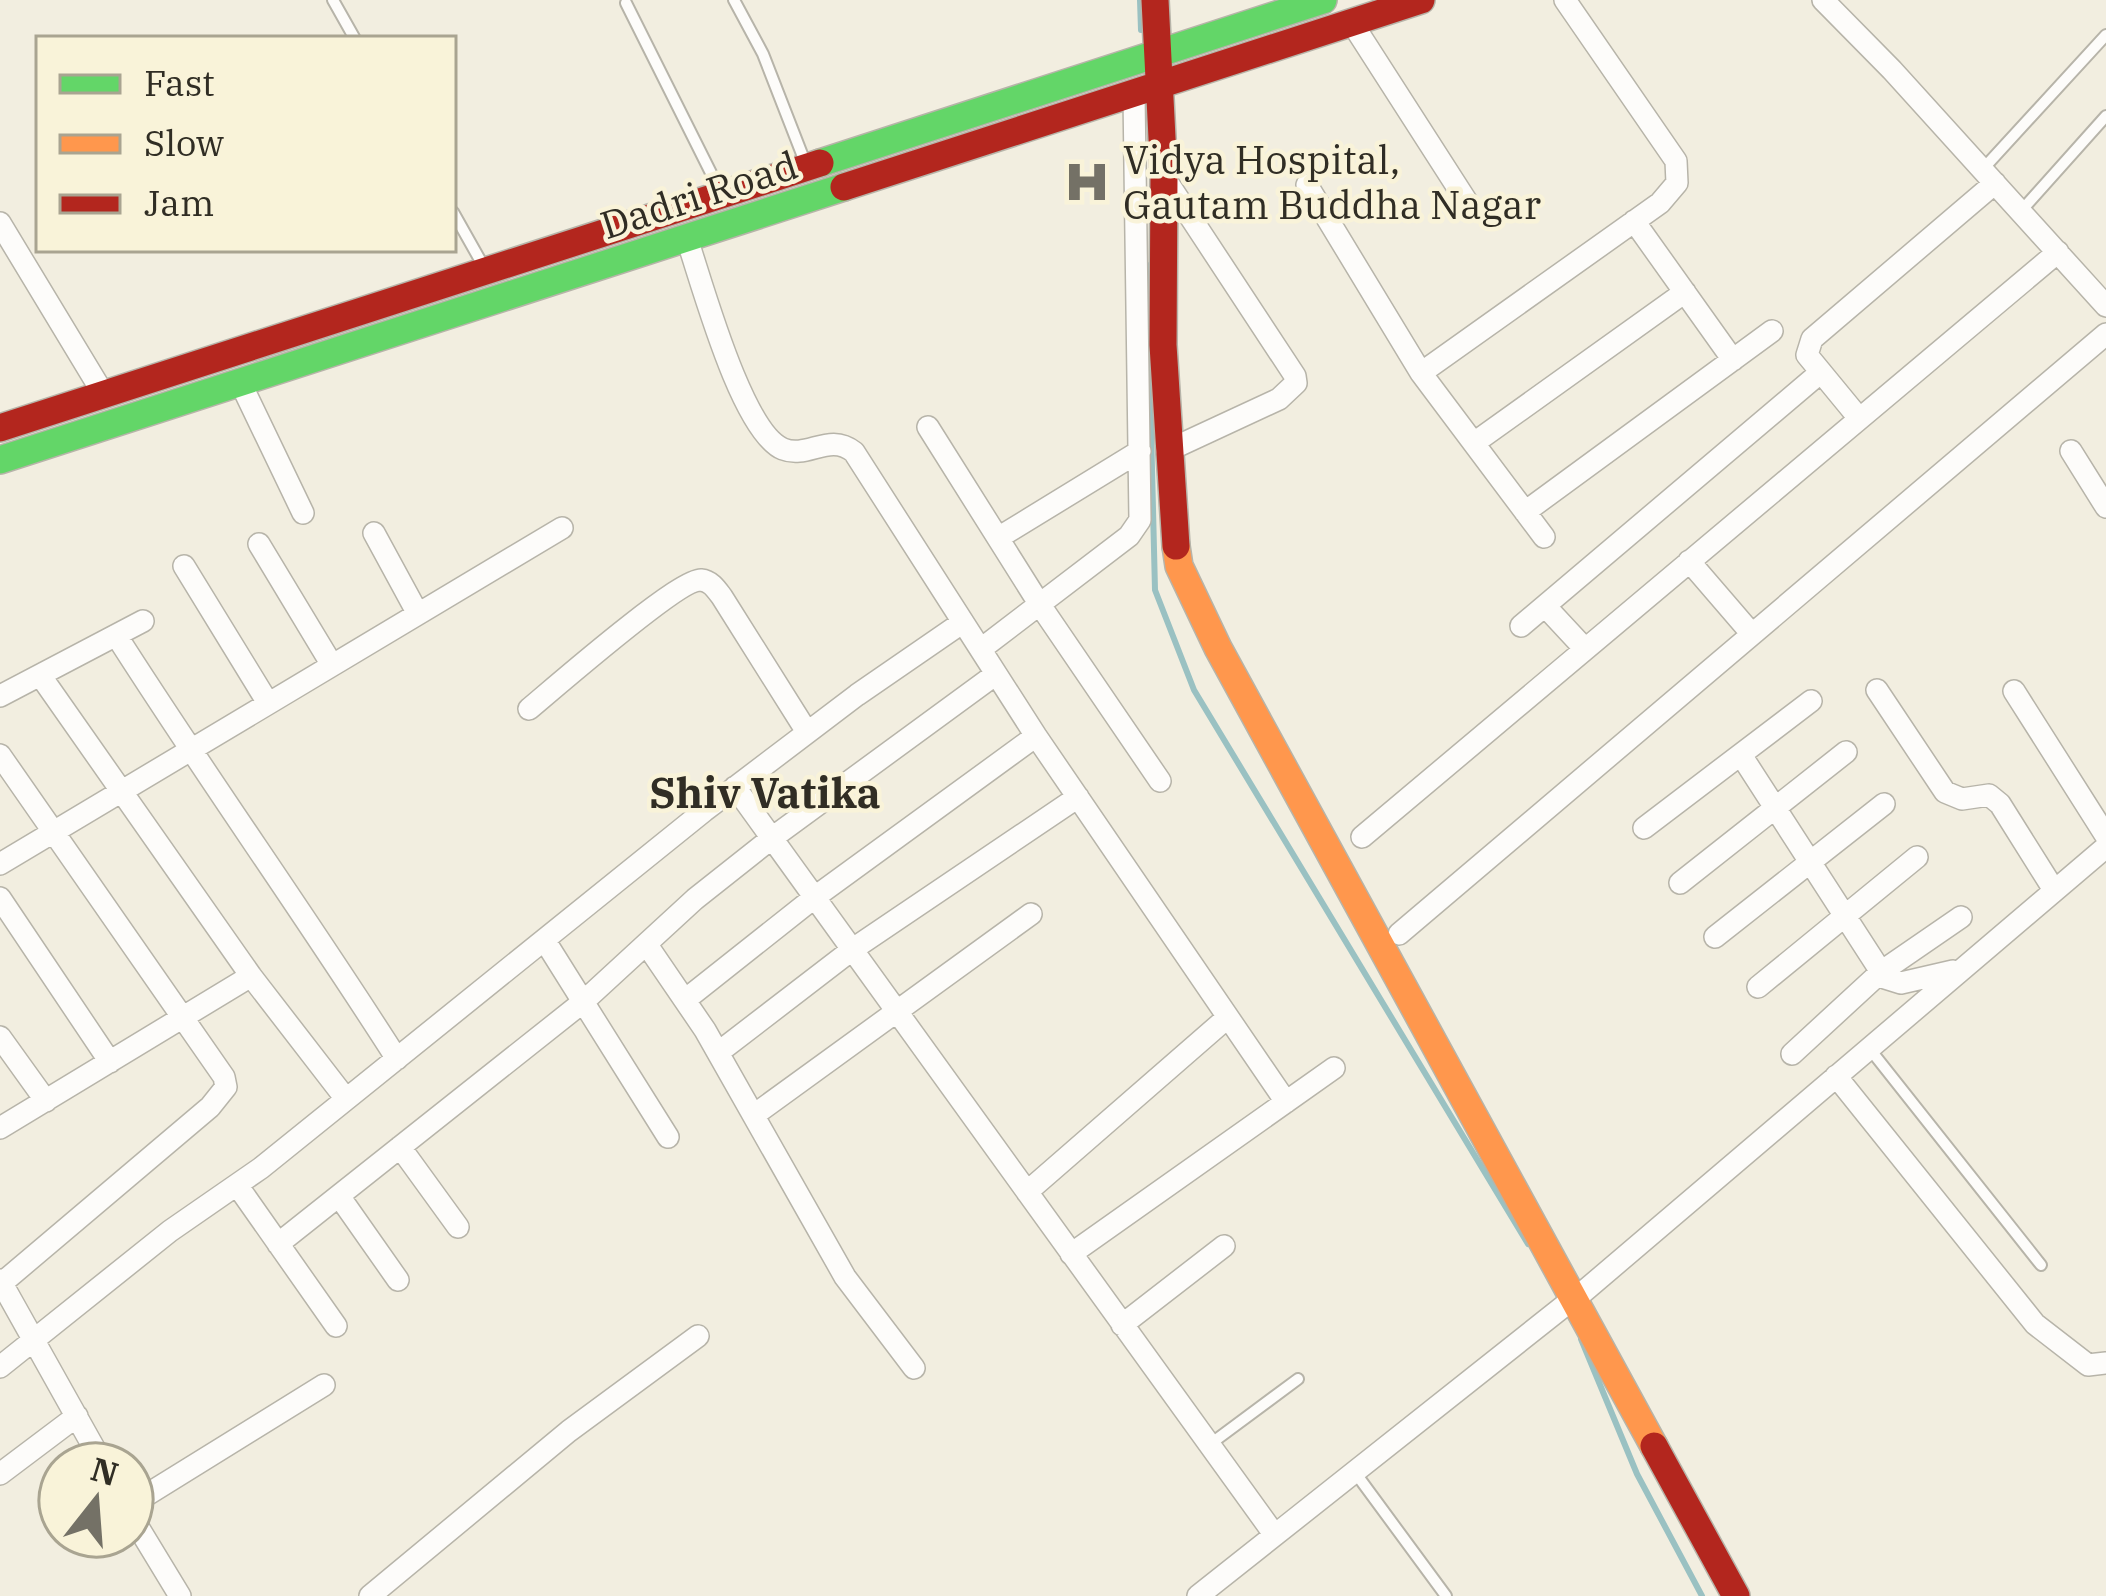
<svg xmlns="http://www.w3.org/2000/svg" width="2106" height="1596" viewBox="0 0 2106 1596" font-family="'IBM Plex Serif',serif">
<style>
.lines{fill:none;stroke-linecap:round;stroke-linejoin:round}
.stream{stroke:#9ac1c2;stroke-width:6}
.lane-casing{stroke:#b7b4a9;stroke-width:14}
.street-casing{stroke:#b7b4a9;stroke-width:24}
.fast-casing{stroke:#b7b4a9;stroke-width:30}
.slow-casing{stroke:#b7b4a9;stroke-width:30}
.jam-casing{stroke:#b7b4a9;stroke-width:30}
.lane{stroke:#fdfcfa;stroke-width:10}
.street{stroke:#fdfcfa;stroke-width:21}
.fast{stroke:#63d668;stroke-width:27}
.slow{stroke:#ff974d;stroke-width:27}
.jam{stroke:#b3261e;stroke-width:27}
.labels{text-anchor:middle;stroke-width:9;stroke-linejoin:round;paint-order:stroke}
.poi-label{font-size:39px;fill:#302d24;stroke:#f9f3d9;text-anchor:start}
.street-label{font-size:39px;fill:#302d24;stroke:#f9f3d9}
.neighbourhood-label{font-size:42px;font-weight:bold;fill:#302d24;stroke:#f9f3d9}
</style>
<rect width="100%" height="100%" fill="#f2eee0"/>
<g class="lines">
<path class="stream" d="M1140 0 1141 30
M1147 265 1155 590 1194 690 1528 1244
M1581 1339 1637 1474 1702 1596"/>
<g class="lane-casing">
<path id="lane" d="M333 0 355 39
M734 0 763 54 807 167
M626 3 721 193
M1983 169 2106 35
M2021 211 2106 116
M453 212 484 267
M1869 1048 2041 1265
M1209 1445 1298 1379
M1354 1471 1446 1596"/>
</g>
<g class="street-casing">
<path id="street" d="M1823 0 1892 70 2106 306
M1352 23 1467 202
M1164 177 1295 376 1296 383 1279 399 1167 451
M1307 185 1421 373 1544 537
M1634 221 1733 360
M0 223 104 395
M687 239C702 283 742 432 783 449 808 459 829 432 854 452L1036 736 1286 1102
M1421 373 1660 203 1677 183 1676 161 1565 0
M241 384 303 513
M1858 417 1807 355 1812 339 1995 183
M928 427 1040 605 1160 781
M1474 443 1685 292
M2071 451 2106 507
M1525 512 1772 331
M374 533 418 614
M998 538 1140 451
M259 544 332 665
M1689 561 1751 633
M184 566 268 703
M1545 606 1585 649
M1521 626 1821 372
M116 635C207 778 306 916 397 1059
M981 649 1129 536 1140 520 1134 95
M40 675 251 976 346 1099
M1877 690 1945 792 1962 799 1989 795 2000 804 2054 890
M2014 691 2106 836
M0 696 143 621
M529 709C553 689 679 579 701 580 711 581 716 589 722 597L807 732
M0 755 224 1077 226 1087 210 1107 2 1283
M1741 755 1885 978 1901 983 1953 971
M735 787 1274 1534
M1644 828 1811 701
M1362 837 2058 252
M0 864 562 528
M1680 883 1846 752
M0 898 110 1062
M1399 934 2106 334
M1715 937 1884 804
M545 941 668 1137
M647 945 705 1030 845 1277 914 1368
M1758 987 1917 857
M685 1000 815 897 1036 736
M0 1037 46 1101
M719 1052 853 949 1078 797
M1792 1054 1881 972 1961 917
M1836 1076 2035 1324 2088 1365 2106 1363
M754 1115 1031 914
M0 1128 251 976
M400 1147 458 1227
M237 1185 336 1326
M1027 1192 1228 1017
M339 1196 398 1280
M278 1244 583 1002 695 899 772 838 996 674
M1071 1254 1334 1068
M0 1280 103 1464
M1575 1299 2106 847
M1122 1325 1224 1246
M0 1367 170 1231 261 1168 704 811 857 695 963 622
M0 1474 77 1416
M132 1504 324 1385
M132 1517 180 1596
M370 1596 569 1431 698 1336
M1198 1596 1569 1302"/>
</g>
<g class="fast-casing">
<path id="fast" d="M820 163 1323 0
M0 460 844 187"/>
</g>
<g class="slow-casing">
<path id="slow" d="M1176 546 1179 566 1218 648 1654 1446"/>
</g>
<g class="jam-casing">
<path id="jam" d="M1155 0 1164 177 1163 345 1176 546
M844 187 1421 0
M0 428 820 163
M1654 1446 1736 1596"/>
</g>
<use href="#lane" class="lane"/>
<use href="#street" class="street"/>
<use href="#fast" class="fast"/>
<use href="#slow" class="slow"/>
<use href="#jam" class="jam"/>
</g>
<defs>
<g id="hospital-bare" transform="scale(3.6)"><path d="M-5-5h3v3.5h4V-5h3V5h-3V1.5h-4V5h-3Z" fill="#747166" stroke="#f9f3d9" stroke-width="2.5" paint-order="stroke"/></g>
</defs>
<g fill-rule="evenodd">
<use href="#hospital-bare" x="1087" y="182"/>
</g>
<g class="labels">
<g class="poi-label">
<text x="1123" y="174">Vidya Hospital,<tspan x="1123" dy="45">Gautam Buddha Nagar</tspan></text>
</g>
<g class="street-label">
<text transform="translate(699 195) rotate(-18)" y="14">Dadri Road</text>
</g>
<g class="neighbourhood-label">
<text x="765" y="808">Shiv Vatika</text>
</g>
</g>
<rect x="36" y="36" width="420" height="216" fill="#f9f3d9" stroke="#a9a491" stroke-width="3"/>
<rect x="60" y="75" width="60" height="18" fill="#63d668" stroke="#a9a491" stroke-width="3"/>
<text x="144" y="96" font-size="36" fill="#302d24">Fast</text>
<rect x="60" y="135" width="60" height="18" fill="#ff974d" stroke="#a9a491" stroke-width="3"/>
<text x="144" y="156" font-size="36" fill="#302d24">Slow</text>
<rect x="60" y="195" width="60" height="18" fill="#b3261e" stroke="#a9a491" stroke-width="3"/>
<text x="144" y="216" font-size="36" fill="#302d24">Jam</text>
<g transform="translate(96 1500) rotate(17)"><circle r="57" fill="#f9f3d9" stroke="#a9a491" stroke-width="3"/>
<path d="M0-9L21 45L0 30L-21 45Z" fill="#747166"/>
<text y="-18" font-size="33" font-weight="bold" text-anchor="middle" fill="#302d24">N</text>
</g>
</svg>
